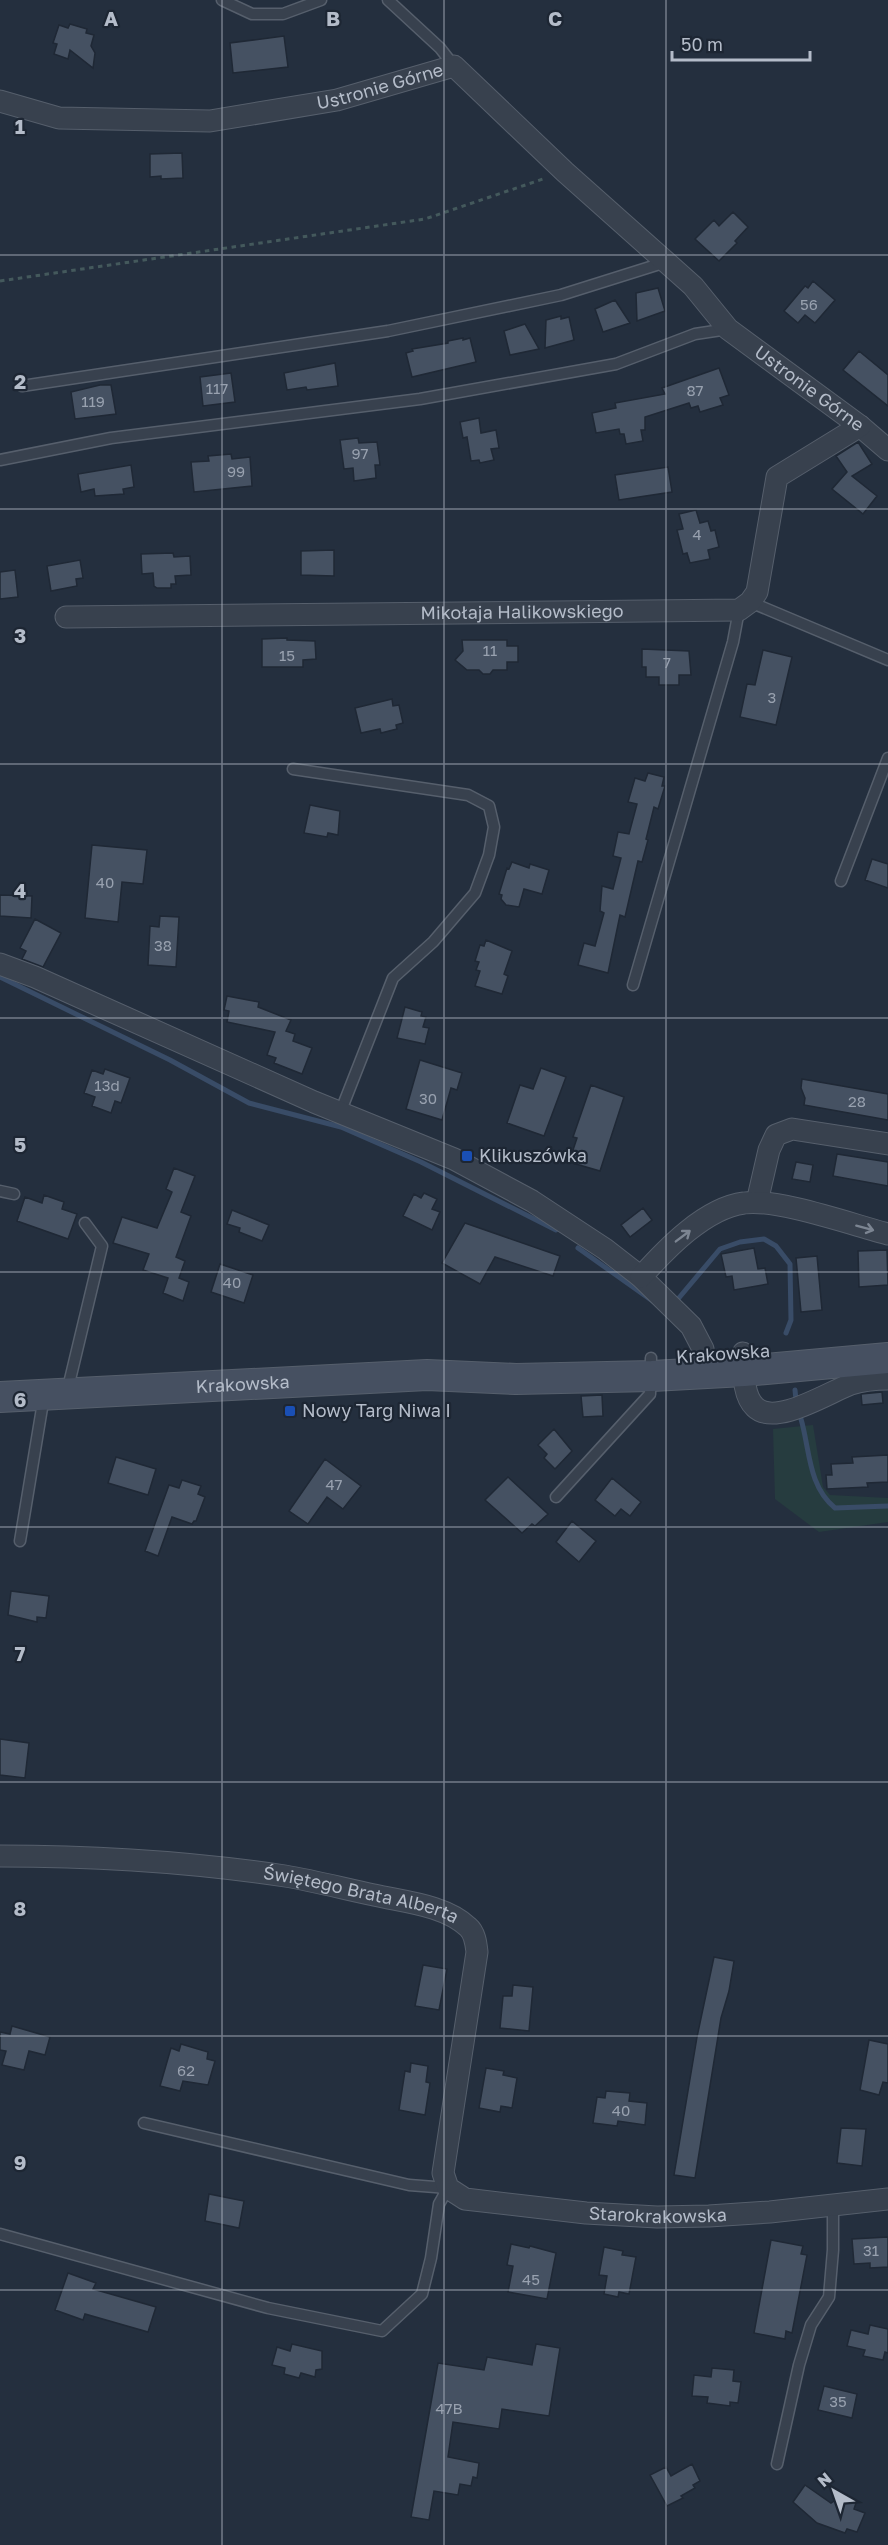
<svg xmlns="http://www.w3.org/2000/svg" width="888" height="2545" viewBox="0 0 888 2545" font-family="'Golos Text',sans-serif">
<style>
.green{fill:#263c3f}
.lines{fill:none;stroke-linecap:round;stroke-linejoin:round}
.stream{stroke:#394c67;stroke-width:5}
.building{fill:#455162;stroke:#1f2835;stroke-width:1.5}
.service-casing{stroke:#565f6c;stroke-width:13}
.minor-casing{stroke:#565f6c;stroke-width:23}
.secondary-casing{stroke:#565f6c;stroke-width:32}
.path{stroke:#44595c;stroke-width:3;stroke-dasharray:4.5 4.5;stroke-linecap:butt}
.service{stroke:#38414e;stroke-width:10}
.minor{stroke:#38414e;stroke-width:21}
.secondary{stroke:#465061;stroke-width:30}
.oneway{stroke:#7c8592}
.grid{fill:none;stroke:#b4bcc9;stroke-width:1.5;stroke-opacity:0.55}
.transit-dot{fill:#1a4fb4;stroke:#1d2633;stroke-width:2}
.labels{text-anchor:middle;stroke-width:4.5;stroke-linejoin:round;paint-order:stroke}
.number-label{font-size:15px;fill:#98a1af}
.street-label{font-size:18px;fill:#b4bcc9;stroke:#1d2633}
.poi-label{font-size:18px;fill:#b4bcc9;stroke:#1d2633;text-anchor:start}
.grid-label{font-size:20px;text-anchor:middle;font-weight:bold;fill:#b4bcc9;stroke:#1d2633;stroke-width:4.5;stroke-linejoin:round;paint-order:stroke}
</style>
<rect width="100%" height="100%" fill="#242f3e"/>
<path class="green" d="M813 1425 823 1487 830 1495 888 1498V1522L819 1532 775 1499 773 1429Z"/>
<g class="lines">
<path class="stream" d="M0 977 170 1060 249 1103 341 1127 421 1162 556 1230
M578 1248 654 1302
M678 1299 720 1249 740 1242 764 1239 776 1246 790 1264 791 1320 786 1333
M795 1390 796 1400
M801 1419C810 1450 808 1486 835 1508L888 1506"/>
</g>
<path class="building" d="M70 24 87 29 86 33 94 35 91 46 95 53 93 68 70 50 68 59 54 54 57 44 53 43 59 25 68 28Z
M284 36 288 67 233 73 230 43Z
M182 153 183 178 161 179V176L150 177V154Z
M733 212 748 227 735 241 737 243 719 261 695 239 714 220 719 226Z
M813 281 835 300 815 323 805 315 798 323 784 311 805 286 808 288Z
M658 288 665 311 637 321 636 293Z
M615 300 630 323 603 332 595 309Z
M561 316V319L569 317 574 340 545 348 546 320Z
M525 324 539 349 510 355 504 331Z
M463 338V340L470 338 476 362 412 377 406 353 413 351 412 349 448 343V341Z
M859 351 888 375V406L843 370Z
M335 363 338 386 307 390 306 387 287 390 284 373Z
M719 368 729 395 720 398 723 405 700 412 698 406 691 408 689 403 645 417V430H641L643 441 626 444 624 434H620L619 429 596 433 592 413 616 408 615 403 665 394 662 388Z
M231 373 235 402 203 406 200 377Z
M100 385H111L116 414 75 419 71 392Z
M479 418 481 433 496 430 499 448 491 449 494 460 480 463 479 460 471 461 467 437 463 438 460 422Z
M358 438 359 443 377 442 380 465H375L376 478 354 481 353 468 344 469 340 440Z
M858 442 872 464 852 476 877 496 863 514 832 489 847 472 836 456Z
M231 454 232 459 250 457 252 486 194 492 191 462 209 461 208 456Z
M131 465 134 487 123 489 124 494 95 496 94 489 81 492 78 474Z
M668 467 672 492 619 500 615 475Z
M696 510 700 523 708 521 711 531 715 530 719 547 708 550 710 559 690 563 687 553 683 554 677 530 683 529 679 514Z
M334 550V576L301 575V551Z
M173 553 174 557 190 556 191 575 175 576 176 584H171V588H157L154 586 153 573 142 574 141 554Z
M80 560 83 578 76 579 77 586 51 591 47 566Z
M15 570 18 597 0 599V572Z
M287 638V640L315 641 316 659 303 660V667H262V639Z
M462 640H507V646H518V662H507V670H493L490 674H483L479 670H467L455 660 463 651Z
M642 649 689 651 691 675H679V685H659V677H646V667H642Z
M763 650 792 657 776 725 740 717 747 684 755 685Z
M392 699 393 706 399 705 403 723 396 725 397 729 381 733 380 729 361 733 355 708Z
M648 773 664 777 662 786H665L658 809 654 807 646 839 648 840 642 862 638 861 625 917 620 915 608 973 578 965 584 943 595 946 604 913 600 911 602 886 613 889 621 858 613 856 618 832 629 834 637 804 628 802 635 778 645 781Z
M310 805 340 811 338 835 328 833 327 837 304 833Z
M92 845 147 850 143 884 122 882 118 922 85 918Z
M872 859 888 864V888L865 880Z
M512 862 529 868 530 864 549 870 542 894 524 889 519 907 506 905 501 899 502 895 499 894 507 868 509 869Z
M0 895 32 896 31 918 0 916Z
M160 916 179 917 176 967 148 965 150 926 159 927Z
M35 919 61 933 43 967 22 959 26 951 20 948Z
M486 940 512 951 504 974 508 976 502 994 475 986 480 971 476 970 479 962 475 961 480 945 484 946Z
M227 996 259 1002 258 1007 291 1020 286 1031 295 1034 293 1041 312 1048 302 1074 274 1063 276 1058 267 1055 275 1032 227 1022 229 1011 224 1010Z
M405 1007 422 1012 421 1016 426 1017 423 1027 429 1028 425 1044 397 1038Z
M420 1060 462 1073 457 1090 451 1088 442 1120 406 1109Z
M541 1068 566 1077 544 1136 507 1123 520 1085 533 1089Z
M105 1069 130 1078 121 1103 115 1101 111 1113 92 1106 95 1097 84 1093 92 1070 103 1074Z
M802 1079 888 1094V1120L804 1105 805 1098 801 1088Z
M591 1085 624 1097 600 1171 569 1162 577 1138 573 1137Z
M837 1154 888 1162V1186L833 1176Z
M796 1162 813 1165 810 1182 792 1179Z
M174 1168 195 1176 181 1212 191 1216 176 1257 185 1261 179 1278 189 1282 183 1301 163 1293 168 1278 143 1270 149 1254 113 1243 122 1217 157 1228 172 1192 166 1189Z
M424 1193 437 1199 432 1209 440 1212 432 1230 403 1216 414 1194 421 1198Z
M44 1195 64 1202 62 1209 77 1214 68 1239 17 1221 25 1197 42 1203Z
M643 1208 652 1220 630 1237 621 1225Z
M232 1210 269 1225 262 1241 239 1232 240 1228 227 1224Z
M465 1223 560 1256 553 1276 495 1257 480 1284 442 1263Z
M754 1248 758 1269 765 1268 768 1284 734 1290 732 1276 726 1277 721 1254Z
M887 1250 888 1285 859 1287 858 1251Z
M817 1256 822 1310 801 1312 796 1258Z
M220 1264 253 1275 244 1303 211 1292Z
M882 1392 883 1403 862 1405 861 1394Z
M602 1395 603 1416 583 1417 581 1396Z
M554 1429 572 1451 555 1469 544 1458 547 1454 538 1445Z
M888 1455V1482L867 1483 868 1487 827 1489 826 1475H832L831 1464 853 1463 852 1457Z
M116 1457 156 1469 148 1495 108 1483Z
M325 1459 361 1486 343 1509 327 1497 308 1524 289 1511Z
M508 1477 548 1514 535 1526 532 1524 522 1533 485 1500Z
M612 1478 641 1502 630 1516 621 1509 615 1516 595 1500Z
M182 1480 201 1486 198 1494 205 1497 196 1521H194L192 1524 172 1517 158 1556 145 1551 169 1485 179 1488Z
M572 1521 596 1541 579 1562 556 1542Z
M11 1591 49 1596 46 1618 37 1617V1622L8 1615Z
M0 1739 29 1743 25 1778 0 1775Z
M714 1957 734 1961 729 1991 721 2018 695 2178 674 2175 697 2037Z
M423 1965 447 1969 439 2010 415 2006Z
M513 1985 533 1987 529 2031 500 2028 503 1996H512Z
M12 2026 50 2037 45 2055 29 2051 24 2070 2 2065 6 2051 0 2050V2032L10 2034Z
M869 2040 888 2044V2083L883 2082 879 2095 860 2090Z
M181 2044 208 2052 207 2059 215 2061 208 2085 183 2081 180 2091 160 2086 171 2048 179 2051Z
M411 2063 428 2066 426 2082 430 2083 425 2115 399 2110 405 2071 410 2072Z
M486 2068 504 2071 503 2075 517 2078 512 2108 501 2106 500 2112 479 2108Z
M606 2091 630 2093 629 2101 647 2103 645 2125 618 2121 617 2126 593 2123 597 2097 605 2098Z
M841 2128 866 2129 862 2166 837 2163Z
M209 2194 244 2201 239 2228 205 2221Z
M888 2237V2267L870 2268V2263L854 2264 852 2239Z
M771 2240 803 2246 801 2254 807 2255 792 2333 786 2331 785 2339 754 2333Z
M511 2244 529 2248 530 2246 556 2253 547 2299 508 2292 513 2266 507 2265Z
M604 2247 623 2251 622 2255 636 2257 629 2294 619 2292 618 2297 604 2294 607 2276 599 2275Z
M68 2273 96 2283 93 2289 156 2307 148 2332 85 2314 83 2320 55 2310Z
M870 2325 888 2329V2353L885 2352 883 2360 863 2356 865 2350 847 2346 851 2330 868 2334Z
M292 2344 322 2351V2369L316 2370 315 2377 301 2373 299 2378 284 2374 285 2368 272 2365 277 2347 290 2351Z
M536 2344 560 2348 549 2416 502 2409 499 2429 453 2422 448 2457 479 2463 477 2478 473 2477 471 2486 460 2484 458 2495 434 2491 429 2520 411 2517 438 2363 484 2370 487 2357 532 2365Z
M712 2368 734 2370 733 2381 741 2382 738 2403 730 2402V2406L707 2403 708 2397 692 2396 694 2375 711 2377Z
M824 2386 857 2394 852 2418 818 2410Z
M692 2464 700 2481 693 2485 695 2488 681 2496 683 2498 667 2506 650 2475 666 2467 671 2476Z
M805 2485 831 2503 840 2497 856 2503 854 2509 865 2513 857 2532 847 2529 845 2533 817 2523 793 2502Z"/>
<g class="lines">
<g class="service-casing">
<path id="service" d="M222 0 252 14H283L321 0
M388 0 440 48 454 66
M22 386 388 331 561 295 666 262
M0 460 111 438 420 399 616 364 695 334 728 329
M750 602 888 660
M293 769 468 795 489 806 494 827 489 855 475 893 433 942 393 978 340 1113
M841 881 888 758
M633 985 733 642 739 610
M0 1191 14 1194
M67 1392 102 1246 85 1223
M556 1497 650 1394 651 1358
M20 1541 44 1396
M0 2234 268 2308 382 2331 422 2294 431 2258 439 2204 448 2188 409 2185 144 2123
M777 2464 799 2365 811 2325 829 2297 833 2250V2206"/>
</g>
<g class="minor-casing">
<g id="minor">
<path id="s1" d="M0 101 59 118 210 121 337 100 454 66 565 172 693 286 728 329 860 426 888 450"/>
<path id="s2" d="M66 617 739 610 750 602 757 592 777 477 860 426"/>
<path d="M0 964 35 977 314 1102 454 1159 532 1201 605 1249 641 1277 691 1326 703 1349 706 1373"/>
<path d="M757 1202 769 1150 776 1135 792 1129 888 1144"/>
<path d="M641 1277C666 1249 705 1208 744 1203 777 1198 853 1225 888 1234"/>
<path d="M743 1353C744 1369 742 1395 755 1407 775 1427 829 1392 851 1384 864 1380 875 1379 888 1379"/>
<path id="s3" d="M0 1856C95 1856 191 1862 285 1876 315 1881 345 1889 374 1895 404 1902 445 1905 468 1927 475 1933 476 1943 477 1952L443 2173 448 2188 465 2199 586 2213 657 2217 709 2216 770 2212 888 2199"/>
</g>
</g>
<g class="secondary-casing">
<g id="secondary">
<path id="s4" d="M0 1397 427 1375 516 1379 652 1376 744 1371 888 1358"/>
</g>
</g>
<path class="path" d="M0 281 425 219 543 179"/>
<use href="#service" class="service"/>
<use href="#minor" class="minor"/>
<use href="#secondary" class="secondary"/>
</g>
<defs><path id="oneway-shaft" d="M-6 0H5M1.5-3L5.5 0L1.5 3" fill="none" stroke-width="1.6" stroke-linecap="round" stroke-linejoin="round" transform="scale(1.5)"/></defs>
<g class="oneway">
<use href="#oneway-shaft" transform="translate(865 1228) rotate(15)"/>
<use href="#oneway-shaft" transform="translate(683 1236) rotate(-37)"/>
</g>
<path class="grid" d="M222 0V2545M444 0V2545M666 0V2545M0 255H888M0 509H888M0 764H888M0 1018H888M0 1272H888M0 1527H888M0 1782H888M0 2036H888M0 2290H888"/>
<g class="transit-dot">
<rect x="461" y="1150" width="12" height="12" rx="3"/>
<rect x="284" y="1405" width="12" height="12" rx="3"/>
</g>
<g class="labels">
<g class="number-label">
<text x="809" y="310">56</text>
<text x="217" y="394">117</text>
<text x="695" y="396">87</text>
<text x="93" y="407">119</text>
<text x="360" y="459">97</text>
<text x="236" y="477">99</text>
<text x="697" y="540">4</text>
<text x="490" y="656">11</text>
<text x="287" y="661">15</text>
<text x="667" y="668">7</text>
<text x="772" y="703">3</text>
<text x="105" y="888">40</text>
<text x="163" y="951">38</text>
<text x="107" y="1091">13d</text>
<text x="428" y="1104">30</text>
<text x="857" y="1107">28</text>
<text x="232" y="1288">40</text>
<text x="334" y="1490">47</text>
<text x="186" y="2076">62</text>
<text x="621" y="2116">40</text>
<text x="871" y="2256">31</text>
<text x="531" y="2285">45</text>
<text x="838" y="2407">35</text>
<text x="449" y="2414">47B</text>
</g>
<g class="street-label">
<text dy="6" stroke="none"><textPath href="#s1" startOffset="386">Ustronie Górne</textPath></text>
<text dy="6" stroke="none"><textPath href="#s1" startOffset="944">Ustronie Górne</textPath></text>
<text dy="6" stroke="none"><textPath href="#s2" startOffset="456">Mikołaja Halikowskiego</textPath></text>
<text transform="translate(723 1354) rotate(-4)" y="6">Krakowska</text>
<text dy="6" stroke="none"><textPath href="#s4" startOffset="243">Krakowska</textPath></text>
<text dy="6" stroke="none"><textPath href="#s3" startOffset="364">Świętego Brata Alberta</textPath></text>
<text dy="6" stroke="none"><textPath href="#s3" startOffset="958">Starokrakowska</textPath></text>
</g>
<g class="poi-label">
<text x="479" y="1162">Klikuszówka</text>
<text x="302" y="1417">Nowy Targ Niwa I</text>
</g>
</g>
<g class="grid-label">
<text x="111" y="26">A</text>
<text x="333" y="26">B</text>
<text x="555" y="26">C</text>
<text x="20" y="134">1</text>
<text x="20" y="389">2</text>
<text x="20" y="643">3</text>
<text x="20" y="898">4</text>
<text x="20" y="1152">5</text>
<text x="20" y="1407">6</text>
<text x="20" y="1661">7</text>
<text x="20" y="1916">8</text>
<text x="20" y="2170">9</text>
</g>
<g transform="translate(834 2491) rotate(320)" stroke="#1d2633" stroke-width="4.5" paint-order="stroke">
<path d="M0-4.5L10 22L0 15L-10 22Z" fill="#b4bcc9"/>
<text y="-9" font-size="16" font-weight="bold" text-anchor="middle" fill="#b4bcc9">N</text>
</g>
<path d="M672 51v9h138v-9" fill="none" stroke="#b4bcc9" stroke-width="3"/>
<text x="681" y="51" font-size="18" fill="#b4bcc9" stroke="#1d2633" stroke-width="4.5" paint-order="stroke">50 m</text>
</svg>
